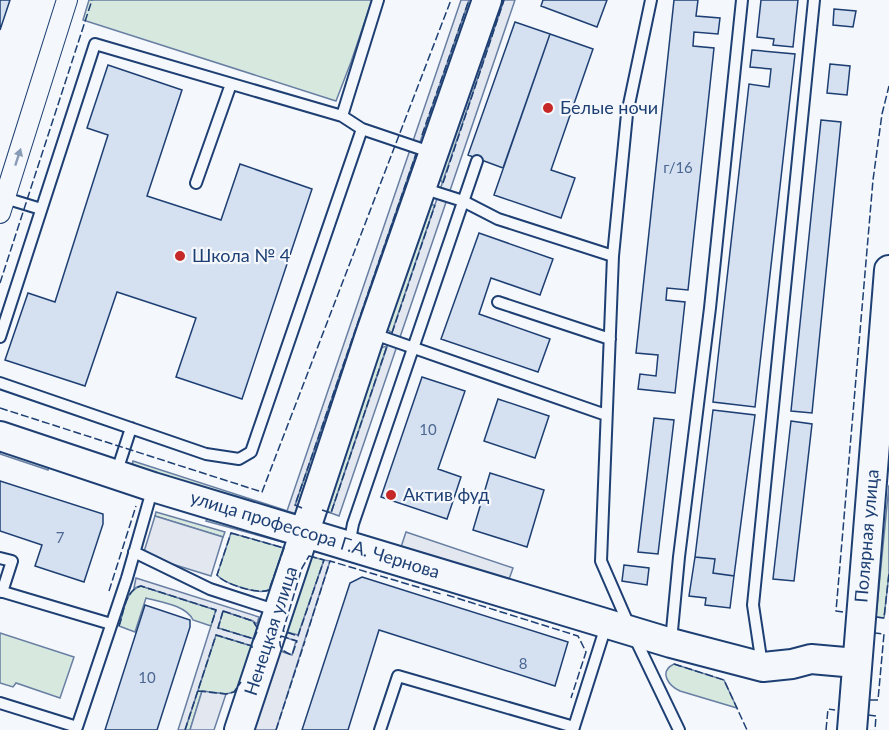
<svg xmlns="http://www.w3.org/2000/svg" width="889" height="730" viewBox="0 0 889 730" font-family="Lato,sans-serif">
<style>
.green{fill:#d7e8df;stroke:#687fa3;stroke-width:1.5}
.parking{fill:#e3e8f0;stroke:#687fa3;stroke-width:1.5}
.building{fill:#d5e0f0;stroke:#1d3f73;stroke-width:1.5}
.lines{fill:none;stroke-linecap:round;stroke-linejoin:round}
.lane-casing{stroke:#1d3f73;stroke-width:14}
.street-casing{stroke:#1d3f73;stroke-width:22}
.secondary-casing{stroke:#1d3f73;stroke-width:32}
.lane{stroke:#f4f7fb;stroke-width:10}
.street{stroke:#f4f7fb;stroke-width:20}
.secondary{stroke:#f4f7fb;stroke-width:28}
.fence{stroke:#1d3f73;stroke-width:1.5;stroke-dasharray:8 3;stroke-linecap:butt}
.oneway{fill:#889bb7}
.poi-dot{fill:#c62828;stroke:#f4f7fb;stroke-width:2}
.labels{text-anchor:middle;stroke-width:4.5;stroke-linejoin:round;paint-order:stroke}
.number-label{font-size:15px;fill:#4b6792}
.poi-label{font-size:18px;fill:#1d3f73;stroke:#f4f7fb;text-anchor:start}
.street-label{font-size:18px;fill:#1d3f73;stroke:#f4f7fb}
</style>
<rect width="100%" height="100%" fill="#f4f7fb"/>
<path class="green" d="M89 0H372L351 62 336 101 83 20Z
M469 0H478L426 136 422 135Z
M497 0H504L443 183 438 177Z
M416 154 420 158 310 486 305 484 299 502 303 504 302 508 295 505Z
M431 205H435L392 333 387 329 428 207Z
M387 346 331 513 322 510 380 348Z
M0 450 49 466 48 470 0 454Z
M133 461 297 514 295 516 132 466Z
M889 485V573L884 618 876 617Z
M156 512 225 532 223 537 155 516Z
M209 516 281 539 282 542 206 521Z
M231 533 284 548 269 590C259 595 224 584 217 575Z
M309 556 324 560 298 636 283 631Z
M141 586 216 610 211 626 193 620C186 605 160 602 146 598L135 632 119 626C124 612 125 590 141 586Z
M223 611 253 621 258 629 254 639 218 628Z
M0 633 74 657 60 698 16 683 13 687 0 683Z
M216 635 252 646 240 684 234 692 226 694 202 691 190 730H185Z
M674 664 724 680 737 708 680 691C669 686 658 672 674 664Z"/>
<path class="parking" d="M461 0H469L295 505 302 508 297 514 287 511Z
M504 0H515L339 516 331 513Z
M155 516 223 537 211 576 143 555Z
M406 532 513 568 507 585 400 550Z
M324 560 330 561 276 730H253L280 648 283 652 292 655 296 641 281 636 283 631 298 635Z
M136 578 259 617 257 624 253 621 223 611 218 628 254 639 252 646 216 635 185 730H178L216 610 141 586 134 588Z
M202 691 226 694 214 730H190Z"/>
<path class="building" d="M0 0H10L0 30Z
M543 0H607L597 27 541 6Z
M674 0H698L696 16 720 18 718 34 694 32 693 46 714 48 688 290 667 288 666 300 685 302 675 393 638 389 640 374 656 376 658 355 636 353Z
M761 0H798L793 47 773 45 774 39 757 37Z
M834 9 856 11 853 27 833 25Z
M515 22 550 34 503 168 468 155Z
M550 34 593 49 551 170 575 178 561 218 494 195Z
M752 50 795 54 755 407 713 402 749 84 769 87 771 69 750 67Z
M830 64 850 66 847 95 827 93Z
M108 65 182 90 147 196 221 220 240 164 312 189 242 399 176 377 196 318 117 292 85 386 5 360 28 293 55 302 108 135 87 128Z
M821 120 841 122 812 413 791 411Z
M479 233 553 259 540 295 491 278 479 314 550 339 538 372 441 339Z
M422 377 465 391 438 469 461 477 447 519 381 497Z
M498 399 549 416 535 458 484 441Z
M713 410 755 415 734 576 713 573 715 559 695 557Z
M654 418 674 420 658 554 638 552Z
M791 421 812 424 794 581 773 579Z
M490 473 544 490 527 547 473 530Z
M0 481 103 514V524L84 582 35 566 42 545 0 531Z
M695 557 715 559 713 573 734 576 730 608 705 605 706 598 689 596Z
M624 565 649 568 647 585 622 581Z
M362 577 568 642 555 686 379 630 348 730H302L350 583Z
M145 605 190 620V627L157 730H105Z"/>
<g class="lines">
<g class="lane-casing">
<path id="lane" d="M342 116 362 129
M196 183 231 84
M422 188 463 201 498 219 613 256 601 561 631 630 679 730
M5 198 41 209
M613 256 627 114 651 0
M498 302 610 339
M371 333 606 415
M0 337 95 44 342 116 378 0
M0 383 206 454 239 459 251 452 362 129 433 153
M116 474 131 428
M349 545 353 524 477 161
M134 552 210 589 278 611
M0 558 12 561 2 592
M0 591 111 624
M671 641 679 557 710 308 742 0
M762 665 753 605 814 0
M0 703 77 727 127 578 153 487
M380 730 398 676 574 727
M573 730 606 626"/>
</g>
<g class="street-casing">
<path id="street" d="M0 213 67 0"/>
</g>
<g class="secondary-casing">
<path id="secondary" d="M0 436 153 487 671 643 763 667 792 664 811 659 856 663
M239 730 371 332 487 0
M852 730 889 270"/>
</g>
<use href="#lane" class="lane"/>
<use href="#street" class="street"/>
<use href="#secondary" class="secondary"/>
<path class="fence" d="M422 135 469 0
M443 183 504 0
M0 283 92 0
M392 333 435 205
M0 408 262 492 451 0
M302 508 295 505 416 154
M322 510 331 513 387 346
M231 533 284 548 269 590C259 595 224 584 217 575Z
M309 556 324 560 298 636 283 631 302 568Z
M109 591 136 506
M447 595 578 636 586 652 571 698
M223 611 253 621 258 629 254 639 218 628Z
M843 612 836 611 873 180 882 114 889 86
M876 617 884 618 889 573
M119 626C124 612 125 590 141 586L216 610 211 626
M281 636 297 641 292 655C281 651 278 647 281 636Z
M306 637 330 561 441 594
M674 664 724 680 747 730
M198 691 226 694 234 692 241 682
M870 700H878L884 634 875 633
M868 715 876 716 875 730
M185 730 216 635 252 646V648
M276 730 305 641
M826 730 828 709 835 710"/>
</g>
<defs><path id="oneway-solid" d="M-6-.8H1V-3.2L6.5 0L1 3.2V.8H-6Z" transform="scale(1.5)"/></defs>
<use class="oneway" href="#oneway-solid" transform="translate(18 157) rotate(-72)"/>
<g class="poi-dot">
<circle cx="548" cy="108" r="6"/>
<circle cx="180" cy="256" r="6"/>
<circle cx="391" cy="495" r="6"/>
</g>
<g class="labels">
<g class="number-label">
<text x="678" y="173">г/16</text>
<text x="428" y="435">10</text>
<text x="60" y="543">7</text>
<text x="523" y="669">8</text>
<text x="147" y="683">10</text>
</g>
<g class="poi-label">
<text x="560" y="114">Белые ночи</text>
<text x="192" y="262">Школа № 4</text>
<text x="403" y="501">Актив фуд</text>
</g>
<g class="street-label">
<text transform="translate(315 535) rotate(17)" y="6">улица профессора Г.А. Чернова</text>
<text transform="translate(867 536) rotate(-85)" y="6">Полярная улица</text>
<text transform="translate(271 631) rotate(-72)" y="6">Ненецкая улица</text>
</g>
</g>
</svg>
